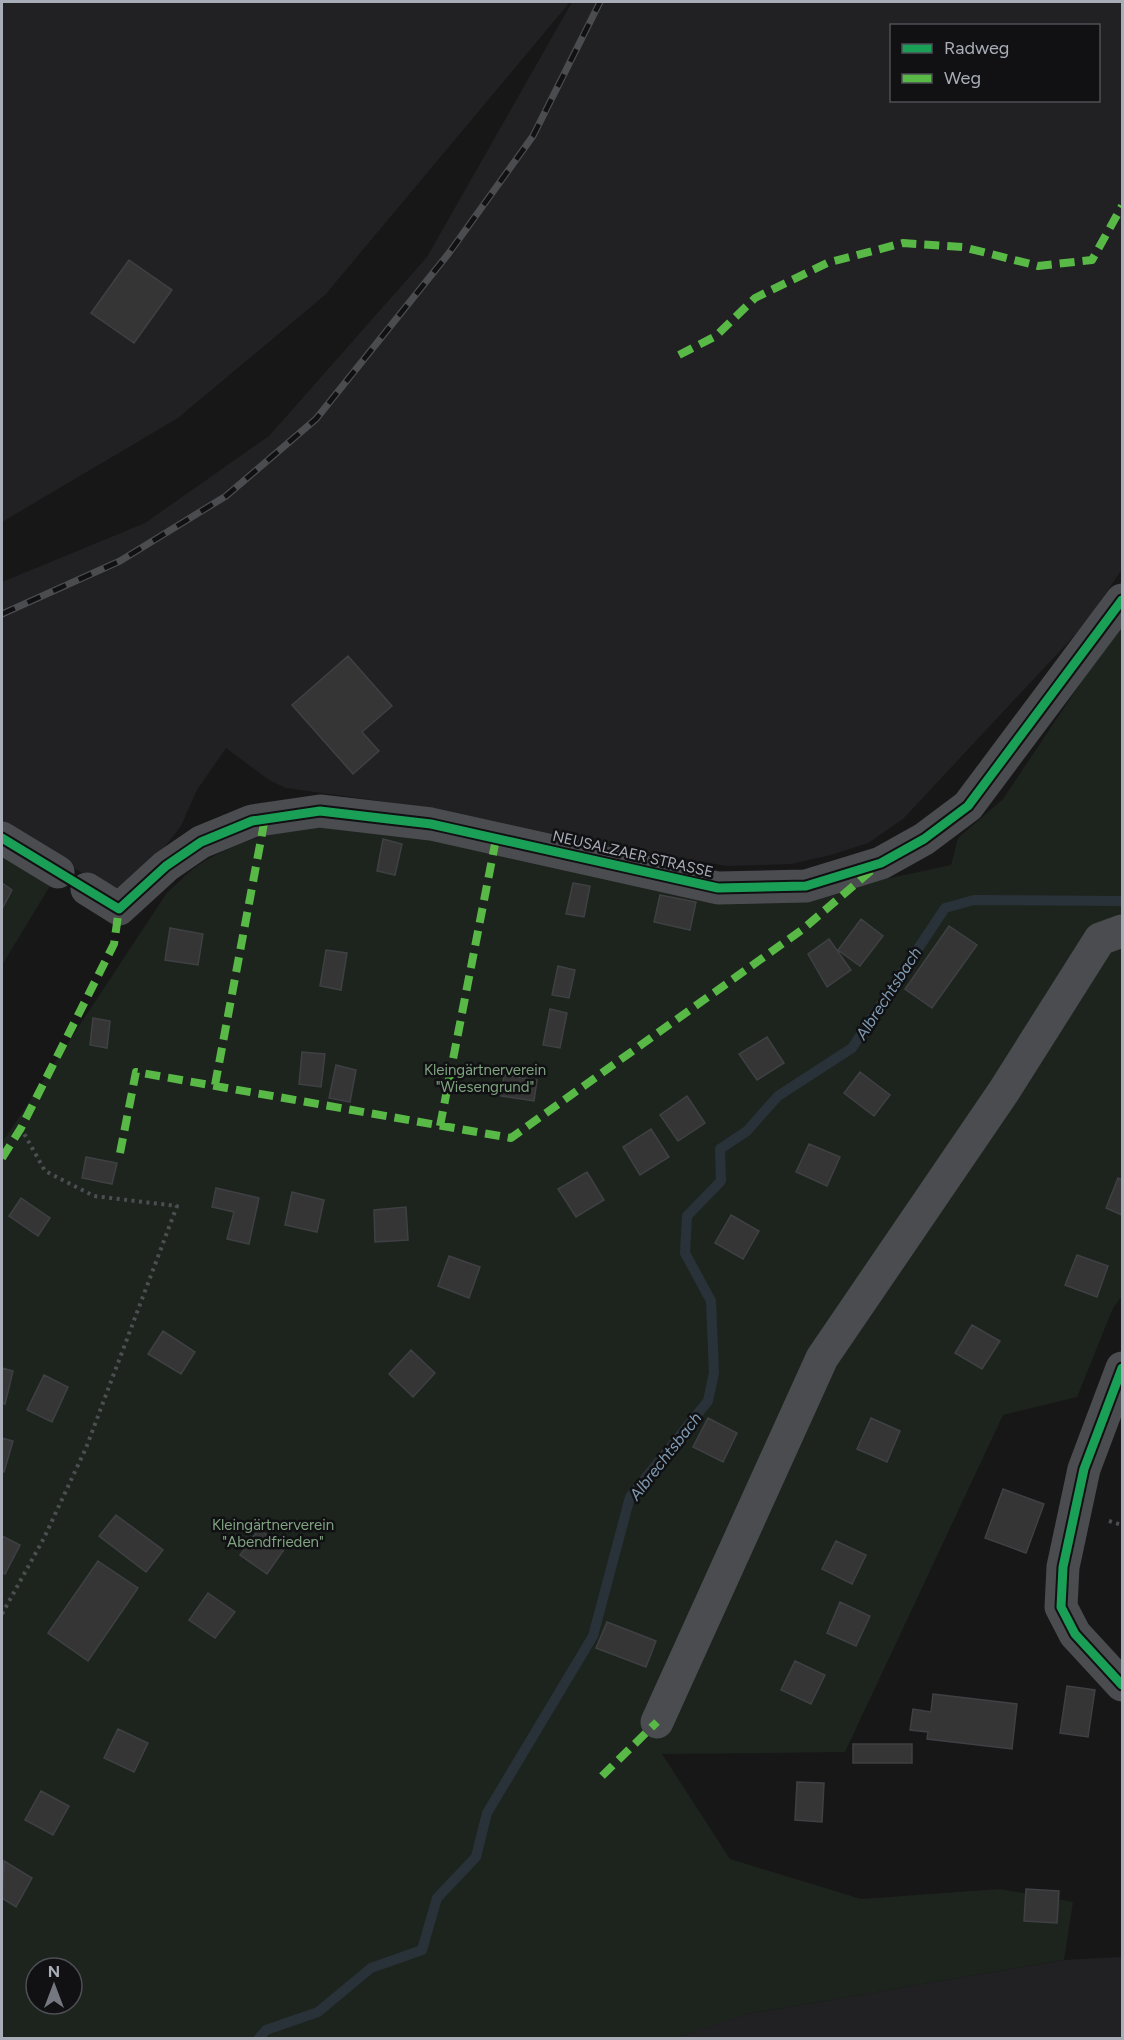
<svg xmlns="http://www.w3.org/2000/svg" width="1124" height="2040" viewBox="0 0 1124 2040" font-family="Figtree,sans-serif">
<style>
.built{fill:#212123;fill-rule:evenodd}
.green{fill:#1d241e;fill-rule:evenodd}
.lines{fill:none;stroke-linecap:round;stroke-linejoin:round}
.stream{stroke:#2a3239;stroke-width:10}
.building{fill:#353536;stroke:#3f4043;stroke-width:1.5}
.path{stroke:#4d4e52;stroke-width:4;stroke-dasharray:3 4.5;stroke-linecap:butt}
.minor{stroke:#4b4c50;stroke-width:33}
.rail-casing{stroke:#4b4c4f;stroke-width:7}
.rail{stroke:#111113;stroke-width:4.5;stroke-dasharray:14;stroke-linecap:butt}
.quiet{stroke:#58b947;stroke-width:8;stroke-dasharray:15 8;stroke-linecap:butt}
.cycleway-casing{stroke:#111113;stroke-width:13}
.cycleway{stroke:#1a9f57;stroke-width:9}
.labels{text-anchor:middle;stroke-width:5;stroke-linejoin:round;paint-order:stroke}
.street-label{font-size:15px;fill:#a8adb8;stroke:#111113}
.park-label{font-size:15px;fill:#7fa381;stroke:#111113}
.water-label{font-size:16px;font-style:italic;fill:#7f9bb3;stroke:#111113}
</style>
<rect width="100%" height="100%" fill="#171717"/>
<path class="built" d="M2 2H570L325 295 178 418 2 522Z
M572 2H1122V569L1086 623 903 819 868 843 831 855 791 864 727 866 540 834 387 802 286 788 269 780 226 748 197 790 181 826 160 853 121 889 101 885 2 823V582L145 523 269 436 427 257ZM892 26H1098V100H892Z
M1122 1957V2038H675L747 2014 1064 1960Z"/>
<path class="green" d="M1122 621V1296L1113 1308 1077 1397 1003 1415 845 1752 662 1754 730 1859 861 1899 1000 1889 1073 1902 1064 1960 747 2014 675 2038H2V1143L166 894C176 885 186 874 197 866 234 842 277 830 320 824L806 896 951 865 958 838 1003 799ZM36 1968H72V2004H36Z
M2 856 50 886 2 965Z"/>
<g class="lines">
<path class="stream" d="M259 2038 266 2030 318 2012 371 1968 422 1950 437 1898 476 1857 487 1813 593 1636 630 1497 708 1401 714 1373 711 1301 685 1253 687 1216 721 1181 720 1149 747 1131 778 1096 852 1048 945 908 974 900 1122 901"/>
</g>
<path class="building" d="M129 260 172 290 134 343 91 313Z
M348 656 392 706 362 732 379 751 353 774 292 705Z
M383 839 402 844 395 875 377 871Z
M2 883 12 890 2 909Z
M573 883 590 886 584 917 566 914Z
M660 895 696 902 690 930 654 922Z
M861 919 883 936 860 966 838 950Z
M949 926 977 945 932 1008 905 989Z
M170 928 203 934 198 965 165 960Z
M829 939 851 970 827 987 808 954Z
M326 950 347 953 341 990 320 986Z
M558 966 575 970 569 998 552 995Z
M550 1009 567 1013 560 1048 543 1045Z
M93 1018 110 1021 107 1048 90 1045Z
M767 1037 784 1063 757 1080 739 1054Z
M302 1052 325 1054 321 1087 299 1084Z
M336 1065 356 1070 350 1102 329 1098Z
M860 1072 890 1095 874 1116 844 1093Z
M504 1075 537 1080 534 1101 501 1096Z
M687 1096 705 1123 678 1141 660 1115Z
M651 1129 669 1157 640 1175 623 1147Z
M809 1144 840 1157 827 1186 796 1172Z
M86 1157 117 1163 112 1184 82 1178Z
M587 1172 604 1200 576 1217 558 1189Z
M1118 1178 1122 1180V1215L1106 1208Z
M216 1188 259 1198 249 1244 227 1239 234 1212 212 1207Z
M292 1192 324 1200 317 1232 285 1225Z
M21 1198 50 1218 38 1236 9 1216Z
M406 1207 408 1240 375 1242 374 1210Z
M731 1215 759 1231 743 1259 715 1243Z
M1077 1255 1108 1266 1097 1297 1065 1285Z
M449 1256 480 1267 469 1298 438 1286Z
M972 1325 1000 1341 982 1369 955 1353Z
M163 1331 195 1352 181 1374 148 1354Z
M411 1350 435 1373 413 1397 389 1374Z
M2 1368 13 1371 5 1404 2 1403Z
M44 1375 68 1387 52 1422 27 1410Z
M708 1418 737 1433 723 1462 693 1447Z
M871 1418 900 1431 887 1462 857 1449Z
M2 1438 13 1441 4 1472 2 1471Z
M1003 1489 1044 1504 1026 1553 985 1538Z
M116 1515 163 1550 146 1572 99 1536Z
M259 1529 285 1548 267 1574 240 1555Z
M2 1536 20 1545 5 1574 2 1572Z
M836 1541 866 1555 852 1584 822 1569Z
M98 1561 138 1588 88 1661 48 1633Z
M208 1593 235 1612 215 1638 189 1620Z
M840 1602 870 1616 856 1646 827 1633Z
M607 1622 656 1641 646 1667 596 1648Z
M795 1661 825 1675 811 1704 781 1690Z
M1067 1686 1095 1690 1088 1737 1060 1733Z
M933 1694 1017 1704 1012 1749 927 1739 928 1732 910 1730 913 1709 931 1712Z
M118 1729 148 1743 134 1772 104 1758Z
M853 1744H912V1763H853Z
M797 1782 824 1783 822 1822 795 1820Z
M41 1791 69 1806 53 1835 25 1820Z
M4 1861 32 1878 16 1907 2 1898Z
M1026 1889 1059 1891 1057 1923 1024 1921Z"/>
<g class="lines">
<path class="path" d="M1109 1521 1122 1525
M2 1614 44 1538 86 1448 177 1206 94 1196 45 1171 21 1128"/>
<path class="minor" d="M2 838 58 872
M87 889 119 909 166 866 201 842 252 821 320 811 431 824 718 888 806 886 881 863 924 839 968 806 1122 600
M1122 1368 1084 1469 1063 1567 1061 1607 1075 1634 1122 1685
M657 1722 822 1358 1004 1091 1100 939 1122 931"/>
<g class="rail-casing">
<path id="rail" d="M2 614 120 561 226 496 316 419 449 253 533 136 600 2"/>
</g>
<use href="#rail" class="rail"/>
<path class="quiet" d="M679 355 716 336 755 298 827 263 903 243 963 247 1038 266 1092 260 1122 206
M215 1085 265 818
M440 1126 496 839
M120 1153 136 1072 511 1138 803 929 873 869
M2 1158 21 1128 114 944 119 909
M602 1776 657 1722"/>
<g class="cycleway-casing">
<path id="cycleway" d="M2 838 119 909 166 866 201 842 252 821 320 811 431 824 718 888 806 886 881 863 924 839 968 806 1122 600
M1122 1368 1084 1469 1063 1567 1061 1607 1075 1634 1122 1685"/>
</g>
<use href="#cycleway" class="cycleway"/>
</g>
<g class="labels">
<g class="street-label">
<text transform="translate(633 854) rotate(13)" y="5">NEUSALZAER STRASSE</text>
</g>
<g class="park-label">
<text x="485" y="1075">Kleingärtnerverein<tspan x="485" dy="17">"Wiesengrund"</tspan></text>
<text x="273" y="1530">Kleingärtnerverein<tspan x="273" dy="17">"Abendfrieden"</tspan></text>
</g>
<g class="water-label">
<text transform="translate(888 993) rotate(-57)" y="6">Albrechtsbach</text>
<text transform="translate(665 1456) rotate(-52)" y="6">Albrechtsbach</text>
</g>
</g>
<rect width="1124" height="2040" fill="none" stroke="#a8adb8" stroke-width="6"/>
<rect x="890" y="24" width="210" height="78" fill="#111113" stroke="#4d4f55" stroke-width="1.5"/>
<rect x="902" y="44" width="30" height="9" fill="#1a9f57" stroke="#4d4f55" stroke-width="1.5"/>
<text x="944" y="54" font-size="18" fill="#a8adb8">Radweg</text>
<rect x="902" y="74" width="30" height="9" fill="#58b947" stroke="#4d4f55" stroke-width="1.5"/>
<text x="944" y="84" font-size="18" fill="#a8adb8">Weg</text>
<g transform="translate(54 1986)"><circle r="28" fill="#111113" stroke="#4d4f55" stroke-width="1.5"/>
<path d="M0-4.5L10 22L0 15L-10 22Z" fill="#757880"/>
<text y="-9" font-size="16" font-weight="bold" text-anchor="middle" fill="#a8adb8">N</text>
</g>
</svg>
